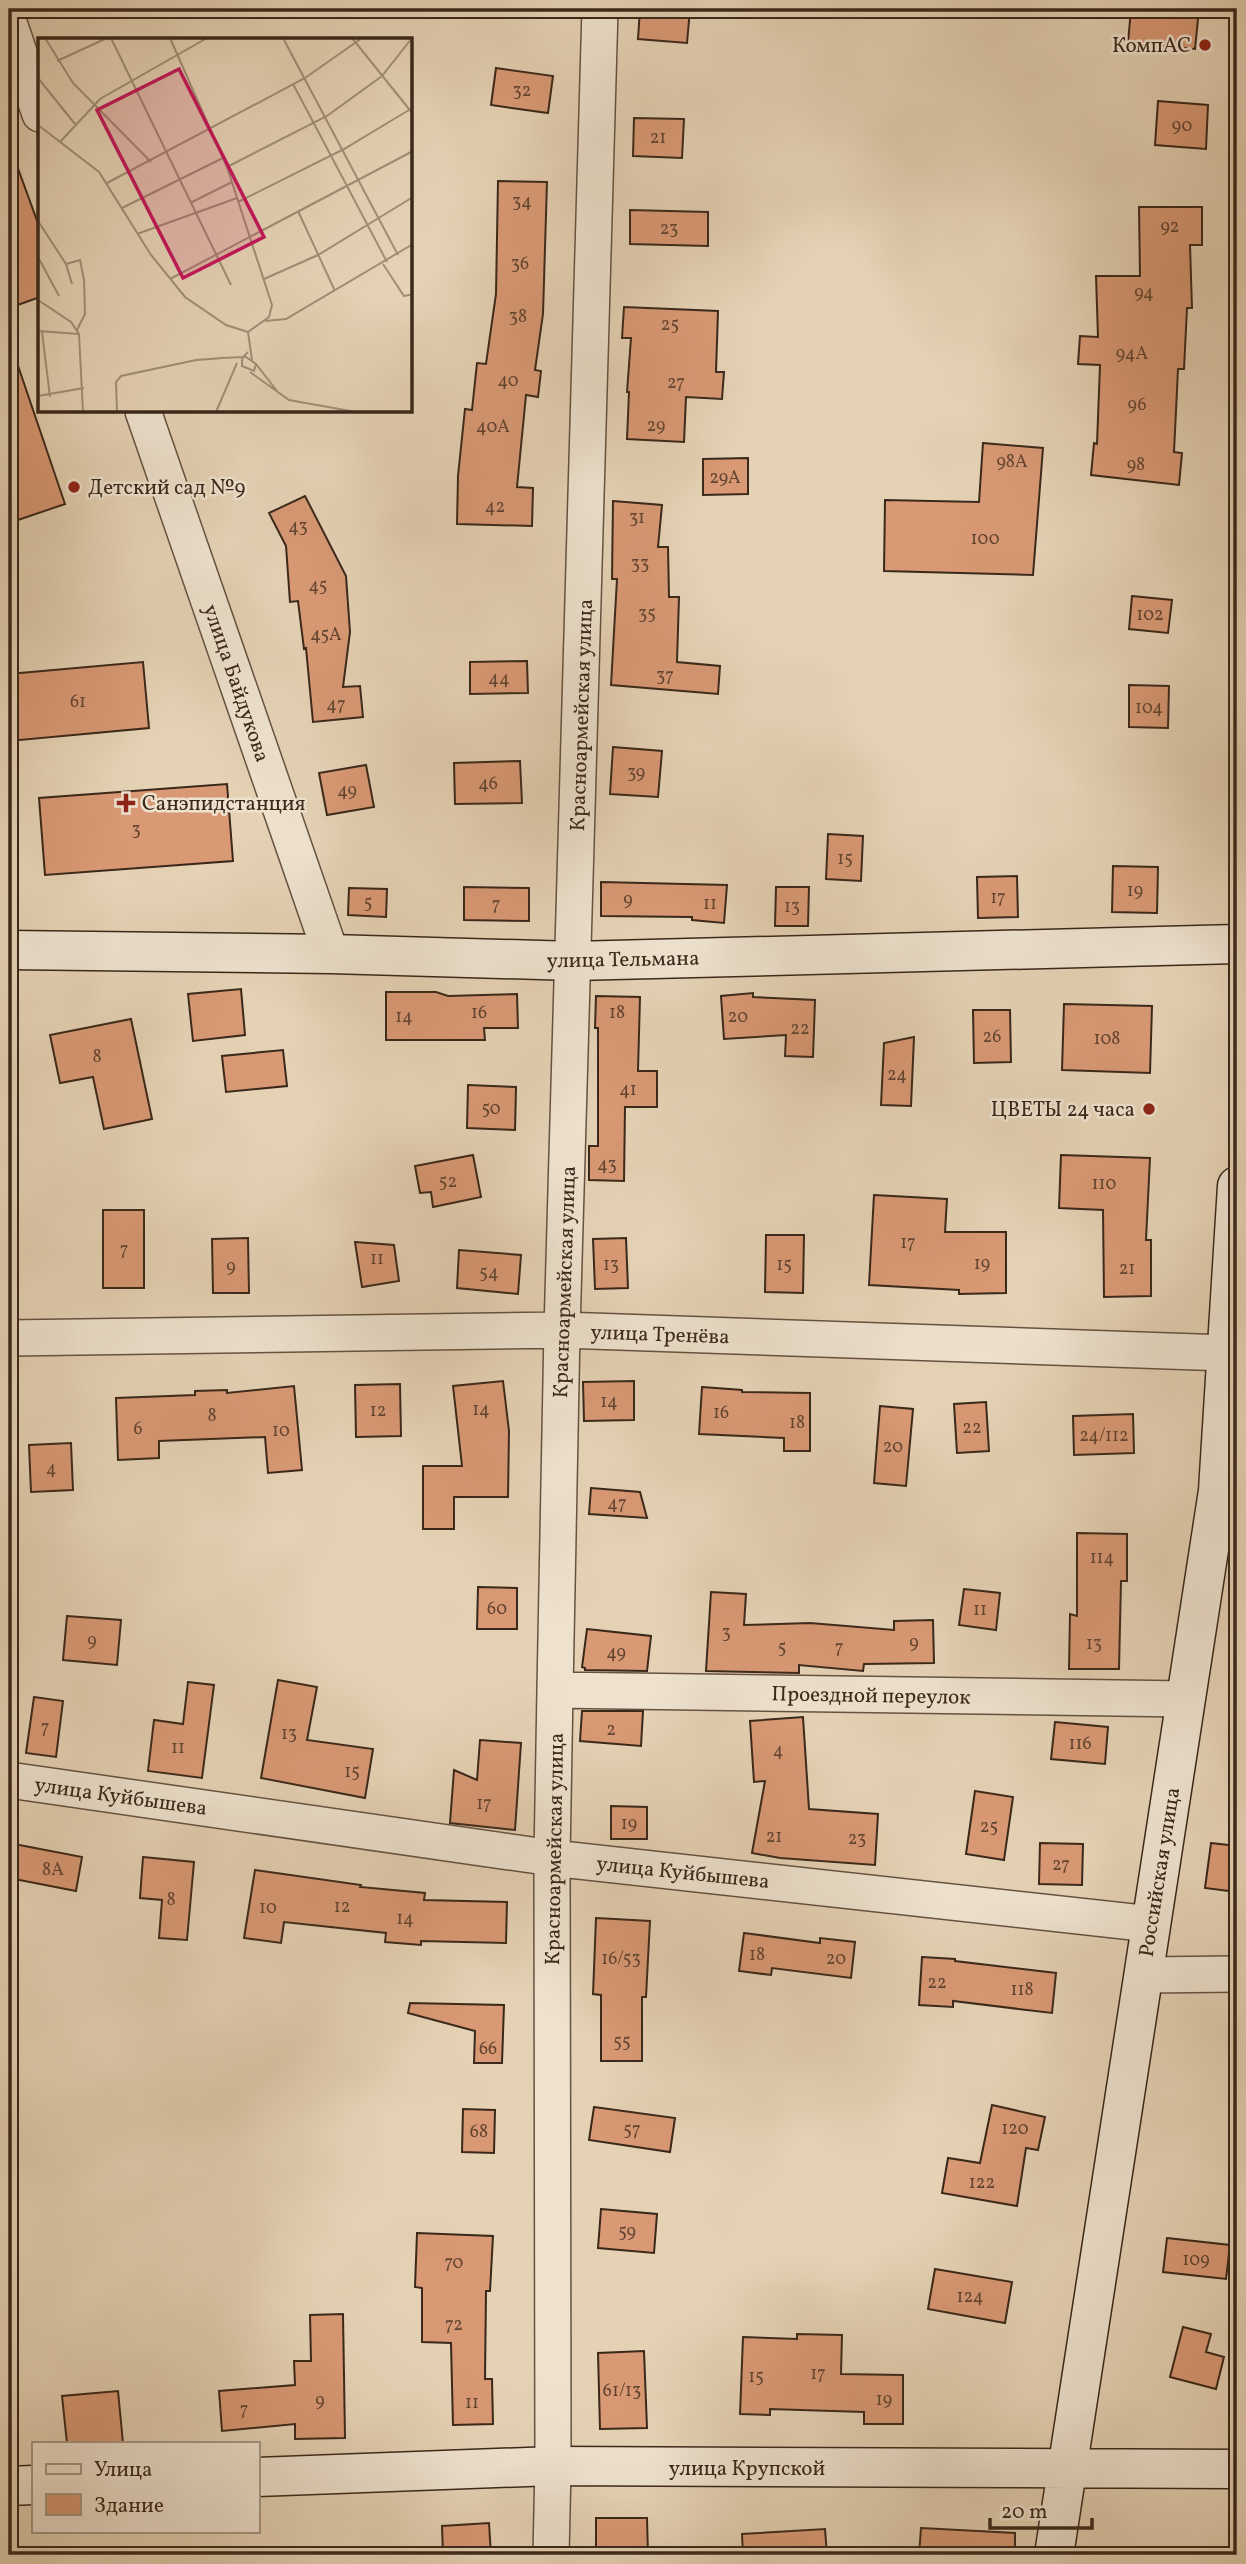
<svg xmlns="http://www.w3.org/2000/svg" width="1246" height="2564" viewBox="0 0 1246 2564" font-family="Vollkorn,serif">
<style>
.building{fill:#d99975;stroke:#3a281a;stroke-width:2}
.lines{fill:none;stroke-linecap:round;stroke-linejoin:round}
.street-casing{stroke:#655241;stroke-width:38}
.secondary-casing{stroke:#3a281a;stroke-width:41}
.street{stroke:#eee2cf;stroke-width:35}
.secondary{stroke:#eee2cf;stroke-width:38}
.poi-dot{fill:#8f2418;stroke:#eee2cf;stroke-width:2.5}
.labels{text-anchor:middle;stroke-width:5;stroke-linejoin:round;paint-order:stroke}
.number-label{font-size:18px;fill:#624431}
.poi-label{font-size:21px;fill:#3a281a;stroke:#eee2cf;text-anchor:end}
.street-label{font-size:21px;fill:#3a281a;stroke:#eee2cf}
.inset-road{fill:none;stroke:#a18e77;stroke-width:2}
.view{fill:#c2185b;fill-opacity:0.15;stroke:#c2185b;stroke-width:3.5}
.inset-edge{fill:none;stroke:#3a281a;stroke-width:3.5}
</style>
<rect width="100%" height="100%" fill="#e5d2b5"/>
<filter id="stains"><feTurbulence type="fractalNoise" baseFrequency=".00286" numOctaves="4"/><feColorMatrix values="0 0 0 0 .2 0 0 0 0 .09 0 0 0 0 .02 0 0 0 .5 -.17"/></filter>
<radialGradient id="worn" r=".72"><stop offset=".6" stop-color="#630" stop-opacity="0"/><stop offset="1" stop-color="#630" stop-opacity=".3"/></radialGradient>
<path class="building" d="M640 9H690L687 43 638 39Z
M1131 9H1199L1195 49 1128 43Z
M496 68 553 76 548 113 491 105Z
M1158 101 1208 105 1206 149 1155 145Z
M634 118 684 119 682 158 633 156Z
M9 152H12L40 229V297L9 308Z
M498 181 547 182 543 314 535 370 541 371 538 397 526 395 517 487 533 488 532 526 457 524 458 476 465 409 472 410 477 363 486 364 496 294Z
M1139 207H1202V245H1190L1192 308H1187L1184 369H1178L1174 452 1182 453 1179 485 1091 475 1094 443 1097 444 1100 365 1078 364 1080 336 1098 337 1096 276H1140Z
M630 210 708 212V246L630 244Z
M624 307 718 311 716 372H724L722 399 686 397 684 442 627 439 629 392H627L631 338H622Z
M13 351 65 504 9 523V352Z
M983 443 1043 448 1033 575 884 571 885 500 979 502Z
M748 458V494L703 495V459Z
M305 496 346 576 350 632 343 687 360 686 363 717 313 722 306 648 304 649 298 601 290 602 286 546 269 513Z
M613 501 662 505 658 547H668L669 597H679L677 662 720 666 718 694 611 685 617 579H612Z
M1132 596 1172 600 1168 633 1129 629Z
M527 661 528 693 470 694V662Z
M143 662 149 728 9 741V674Z
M1129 685 1169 686 1168 728 1129 727Z
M613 747 662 751 658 797 610 794Z
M520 761 522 803 455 804 454 763Z
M366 765 374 807 327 815 319 773Z
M227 784 233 861 45 875 39 798Z
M828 834 863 836 861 881 826 879Z
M1113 866 1158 867 1157 913 1112 912Z
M1017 876 1018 917 978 918 977 877Z
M601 882 727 885 724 923 692 920V917L601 916Z
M464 887 529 888V921L464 920Z
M776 887H809L808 926H775Z
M349 888 387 889 386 917 348 915Z
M241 989 245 1035 193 1041 188 994Z
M386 992H436L448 996 517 994 518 1028H484L485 1040H386Z
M753 993V997L815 1000 813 1057 785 1056 786 1035 724 1039 721 996Z
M596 996 640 997 638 1071H657V1107H625L624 1181 589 1180V1146H598V1028H595Z
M1064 1004 1152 1006 1150 1073 1062 1070Z
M973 1010H1010L1011 1062 974 1063Z
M131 1019 152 1119 104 1129 93 1077 60 1083 50 1035Z
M914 1037 911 1106 881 1105 884 1043Z
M283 1050 287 1086 226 1092 222 1056Z
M468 1085 516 1087 515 1130 467 1128Z
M473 1155 481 1197 433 1207 431 1192 420 1193 415 1166Z
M1061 1155 1150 1158 1146 1240H1151V1296L1104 1297 1103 1210 1059 1208Z
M874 1195 947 1199 945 1232H1006V1293L959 1294V1290L869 1285Z
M103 1210H144V1288H103Z
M766 1235H804L803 1293 765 1292Z
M248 1238 249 1293H213L212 1239Z
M626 1238 628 1288 595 1289 593 1239Z
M355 1242 394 1245 399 1281 362 1287Z
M459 1250 521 1255 518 1294 457 1288Z
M503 1381 509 1431 508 1497H454V1529H423V1466H462L453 1386Z
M634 1381V1420L584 1421 583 1382Z
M400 1384 401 1436 356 1437 355 1385Z
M294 1386 302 1470 268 1473 265 1437 159 1441V1458L118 1460 116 1398 195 1395V1391L227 1390V1393Z
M702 1387 742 1390V1392L810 1393V1451H784V1438L699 1434Z
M986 1402 989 1451 957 1453 954 1404Z
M880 1406 913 1409 906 1486 874 1483Z
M1133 1414 1134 1453 1074 1455 1073 1416Z
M71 1443 73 1490 31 1492 29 1445Z
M591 1488 640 1492 647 1518 589 1514Z
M1077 1533 1127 1534V1581H1121L1119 1669H1069L1070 1614 1077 1616Z
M478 1587 517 1588V1629H477Z
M964 1589 1000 1593 996 1630 959 1625Z
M711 1592 746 1594 744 1625 810 1623 894 1630V1621L933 1620 934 1663 864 1664 863 1671 799 1665V1673L706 1671Z
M67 1616 121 1620 117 1665 63 1660Z
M587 1629 651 1636 647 1671 585 1670V1668L582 1667Z
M278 1680 317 1687 307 1740 373 1749 365 1798 261 1778Z
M188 1682 214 1685 202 1778 148 1771 154 1720 183 1724Z
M34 1697 63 1701 56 1757 26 1753Z
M582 1711H643L641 1746 580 1741Z
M803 1717 809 1809 878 1814 875 1865 780 1858 752 1853 765 1781 754 1782 750 1721Z
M1055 1722 1108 1727 1105 1764 1051 1759Z
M480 1740 521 1743 515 1830 450 1823 454 1770 477 1780Z
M975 1791 1013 1797 1004 1860 966 1854Z
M611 1806 647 1807V1839H611Z
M9 1843 82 1857 76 1891 9 1878Z
M1040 1843 1083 1844 1082 1885 1039 1884Z
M1211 1843 1237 1846V1892L1205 1888Z
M143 1857 194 1862 187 1940 159 1938 162 1900 140 1898Z
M255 1870 361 1885 360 1887 425 1893 424 1900 507 1902 506 1943 421 1941V1945L385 1942 386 1933 284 1922 281 1943 244 1938Z
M596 1918 650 1921 646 1997H642V2061H601V1995L593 1994Z
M744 1933 820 1943V1938L855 1942 851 1978 772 1968 771 1975 739 1971Z
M922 1957 955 1959V1961L1056 1973 1052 2013 953 2001V2007L919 2005Z
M410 2003 504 2005 502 2063H474L475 2031 408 2013Z
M992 2105 1045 2117 1038 2150 1026 2148 1017 2206 942 2193 948 2158 980 2163Z
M594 2107 675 2118 670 2152 589 2140Z
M463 2109 495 2110 494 2153 462 2152Z
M601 2209 657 2214 654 2253 598 2248Z
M417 2233 493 2236 490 2291H486L485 2379H492L493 2424 453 2425 451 2343 422 2342V2288L415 2287Z
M1167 2238 1230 2245 1226 2279 1163 2272Z
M935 2269 1012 2282 1005 2323 928 2309Z
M343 2314 345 2438 295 2439V2424L222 2431 219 2391 295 2385 294 2361H311L310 2315Z
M1183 2327 1211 2334 1206 2352 1224 2357 1216 2389 1170 2377Z
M797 2334 842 2335 841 2374 903 2375V2424H864V2412L770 2409V2415L740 2414 743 2337 797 2339Z
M644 2351 647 2428 600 2429 598 2353Z
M118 2391 123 2443H67L62 2396Z
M596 2518H647L648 2555H596Z
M489 2523 491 2555H443L442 2526Z
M921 2528 1015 2533V2555H919Z
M825 2529 827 2555H743L742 2534Z"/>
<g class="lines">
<g class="street-casing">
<path id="street" d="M9 23 40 114
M143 411 331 954
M9 1338 562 1330 1227 1353
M555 1690 1186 1699
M9 1780 552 1858 1151 1924
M1143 1975 1237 1974
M551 2555 553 2466 552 1858 555 1690 562 1330 600 9"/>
</g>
<g class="secondary-casing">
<path id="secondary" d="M9 950 331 954 574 961 1237 944
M257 2477 553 2466 1237 2469
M9 2486 33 2485
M1054 2555 1218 1491 1237 1186"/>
</g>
<use href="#street" class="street"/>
<use href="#secondary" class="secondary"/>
</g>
<g class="poi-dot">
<circle cx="1205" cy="45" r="7"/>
<circle cx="74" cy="487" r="7"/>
<path d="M122.5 792.5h7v7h7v7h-7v7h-7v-7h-7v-7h7z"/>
<circle cx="1149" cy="1109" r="7"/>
</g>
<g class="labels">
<g class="number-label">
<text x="522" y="96">32</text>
<text x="1182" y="131">90</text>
<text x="658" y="143">21</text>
<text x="522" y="207">34</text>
<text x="1170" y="232">92</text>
<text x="669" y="234">23</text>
<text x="520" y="269">36</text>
<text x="1144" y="298">94</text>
<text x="518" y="322">38</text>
<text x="670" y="330">25</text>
<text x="1132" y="359">94А</text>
<text x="508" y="386">40</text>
<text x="676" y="388">27</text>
<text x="1137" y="410">96</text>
<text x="656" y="431">29</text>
<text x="493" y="432">40А</text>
<text x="1012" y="467">98А</text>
<text x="1136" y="470">98</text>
<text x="725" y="483">29А</text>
<text x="495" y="512">42</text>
<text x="637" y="523">31</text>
<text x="298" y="532">43</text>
<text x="985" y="544">100</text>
<text x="640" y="569">33</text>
<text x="318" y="591">45</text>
<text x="647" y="619">35</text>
<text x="1150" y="620">102</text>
<text x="326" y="640">45А</text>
<text x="665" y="681">37</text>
<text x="499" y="684">44</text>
<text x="78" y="707">61</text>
<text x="336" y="710">47</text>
<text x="1149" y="713">104</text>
<text x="636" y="778">39</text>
<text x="488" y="789">46</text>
<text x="347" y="796">49</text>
<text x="136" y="835">3</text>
<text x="845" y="864">15</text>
<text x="1135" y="896">19</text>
<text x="998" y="903">17</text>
<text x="628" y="905">9</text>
<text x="368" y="908">5</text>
<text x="710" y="909">11</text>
<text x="496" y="910">7</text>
<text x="792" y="912">13</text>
<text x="479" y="1018">16</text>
<text x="617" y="1018">18</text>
<text x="404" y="1022">14</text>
<text x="738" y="1022">20</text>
<text x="800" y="1034">22</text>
<text x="992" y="1042">26</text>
<text x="1107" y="1044">108</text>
<text x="97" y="1062">8</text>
<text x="897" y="1080">24</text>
<text x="628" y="1095">41</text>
<text x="491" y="1114">50</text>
<text x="607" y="1170">43</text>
<text x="448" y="1187">52</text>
<text x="1104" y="1189">110</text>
<text x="908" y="1248">17</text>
<text x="124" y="1255">7</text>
<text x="377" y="1264">11</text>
<text x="982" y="1269">19</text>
<text x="611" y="1270">13</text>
<text x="784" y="1270">15</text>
<text x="231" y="1272">9</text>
<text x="1127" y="1274">21</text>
<text x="489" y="1278">54</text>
<text x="609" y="1407">14</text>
<text x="481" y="1415">14</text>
<text x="378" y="1416">12</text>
<text x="721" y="1418">16</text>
<text x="212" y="1421">8</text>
<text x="797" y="1428">18</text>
<text x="972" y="1433">22</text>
<text x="138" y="1434">6</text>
<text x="281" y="1436">10</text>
<text x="1104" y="1441">24/112</text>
<text x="893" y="1452">20</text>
<text x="51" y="1474">4</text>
<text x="617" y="1509">47</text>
<text x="1102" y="1563">114</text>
<text x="497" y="1614">60</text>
<text x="980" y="1615">11</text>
<text x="726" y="1638">3</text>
<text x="92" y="1646">9</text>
<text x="914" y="1648">9</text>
<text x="1094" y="1649">13</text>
<text x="782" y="1653">5</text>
<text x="839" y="1653">7</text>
<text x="616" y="1658">49</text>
<text x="45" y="1733">7</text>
<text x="611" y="1735">2</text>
<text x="289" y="1739">13</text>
<text x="1080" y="1749">116</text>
<text x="178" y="1753">11</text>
<text x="778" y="1756">4</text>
<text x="352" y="1777">15</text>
<text x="484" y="1809">17</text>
<text x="629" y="1829">19</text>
<text x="989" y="1832">25</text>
<text x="774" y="1842">21</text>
<text x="857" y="1844">23</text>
<text x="1061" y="1870">27</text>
<text x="53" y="1875">8А</text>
<text x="171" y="1905">8</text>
<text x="342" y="1912">12</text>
<text x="268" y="1913">10</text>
<text x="405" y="1924">14</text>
<text x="757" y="1960">18</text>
<text x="621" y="1964">16/53</text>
<text x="836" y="1964">20</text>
<text x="937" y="1988">22</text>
<text x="1022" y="1995">118</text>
<text x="622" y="2047">55</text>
<text x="488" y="2054">66</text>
<text x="1015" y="2134">120</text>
<text x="632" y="2135">57</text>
<text x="479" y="2137">68</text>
<text x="982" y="2188">122</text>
<text x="627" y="2237">59</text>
<text x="1196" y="2265">109</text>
<text x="454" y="2268">70</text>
<text x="970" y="2302">124</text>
<text x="454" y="2330">72</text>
<text x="818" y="2379">17</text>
<text x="756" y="2382">15</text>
<text x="622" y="2396">61/13</text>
<text x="884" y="2405">19</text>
<text x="320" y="2406">9</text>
<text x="472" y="2408">11</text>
<text x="244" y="2415">7</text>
</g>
<g class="poi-label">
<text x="1191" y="52">КомпАС</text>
<text x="88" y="494" text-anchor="start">Детский сад №9</text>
<text x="142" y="810" text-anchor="start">Санэпидстанция</text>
<text x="1135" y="1116">ЦВЕТЫ 24 часа</text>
</g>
<g class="street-label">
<text transform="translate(237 683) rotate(71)" y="7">улица Байдукова</text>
<text transform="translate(581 715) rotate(-88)" y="7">Красноармейская улица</text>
<text transform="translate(623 959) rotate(-1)" y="7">улица Тельмана</text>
<text transform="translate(564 1282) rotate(-88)" y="7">Красноармейская улица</text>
<text transform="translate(660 1334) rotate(2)" y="7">улица Тренёва</text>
<text transform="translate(871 1695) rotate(1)" y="7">Проездной переулок</text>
<text transform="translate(121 1796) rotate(8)" y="7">улица Куйбышева</text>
<text transform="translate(554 1849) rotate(-89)" y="7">Красноармейская улица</text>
<text transform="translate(683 1872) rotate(6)" y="7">улица Куйбышева</text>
<text transform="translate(1159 1872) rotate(-81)" y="7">Российская улица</text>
<text x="747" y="2475">улица Крупской</text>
</g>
</g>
<g transform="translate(38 38)">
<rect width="374" height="374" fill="#e5d2b5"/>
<path class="inset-road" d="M7 0 35 45 113 124M73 0 193 247M132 0 189 129 234 267 231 279 210 294 214 322M245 0 360 217M314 0 375 76M19 23 69 0M0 40 37 86M255 46 309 148M0 87 61 134 113 217 147 259 188 287 210 294M22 104 62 61 169 0M189 129 289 78 344 38 374 0M69 145 267 40 324 0M309 148 349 224M200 164 306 111 371 72M152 165 194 144M84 170 185 120M260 173 297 253M0 183 28 226 34 246M99 196 199 160M0 219 21 258M28 226 42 222 46 242 47 276 39 292M345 226 366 258 375 256M132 241 375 113M226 241 280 217 375 159M0 262 33 284 41 296 45 374M227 283 248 281 375 206M0 293 41 296M4 294 12 359M218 326 239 353M212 334 251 362 318 374M0 358 46 350M79 374 78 344 83 338 158 322 172 321 184 320 205 319H208L218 326 216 333 204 328V322L205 319 210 314M178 374 199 325"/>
<path class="view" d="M141 31 226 199 145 240 59 72Z"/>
<rect width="374" height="374" class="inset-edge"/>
</g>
<rect width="1246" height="2564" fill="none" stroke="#e5d2b5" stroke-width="35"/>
<rect x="10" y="10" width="1225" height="2543" fill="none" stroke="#3a281a" stroke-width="3.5"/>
<rect x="18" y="18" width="1211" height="2529" fill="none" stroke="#3a281a" stroke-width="2"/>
<rect x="32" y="2442" width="228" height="91" fill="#eee2cf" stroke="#a69887" stroke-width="2"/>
<rect x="46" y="2464" width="35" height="10" fill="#eee2cf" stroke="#a69887" stroke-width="2"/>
<text x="94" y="2476" font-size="21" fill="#3a281a">Улица</text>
<rect x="46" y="2494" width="35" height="21" fill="#d99975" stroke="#a69887" stroke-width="2"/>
<text x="94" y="2512" font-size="21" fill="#3a281a">Здание</text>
<path d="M990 2518v10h102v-10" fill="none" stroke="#3a281a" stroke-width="3.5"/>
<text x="1001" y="2518" font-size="21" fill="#3a281a" stroke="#eee2cf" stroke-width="5" paint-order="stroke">20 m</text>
<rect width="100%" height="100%" filter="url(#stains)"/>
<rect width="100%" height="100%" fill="url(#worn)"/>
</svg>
